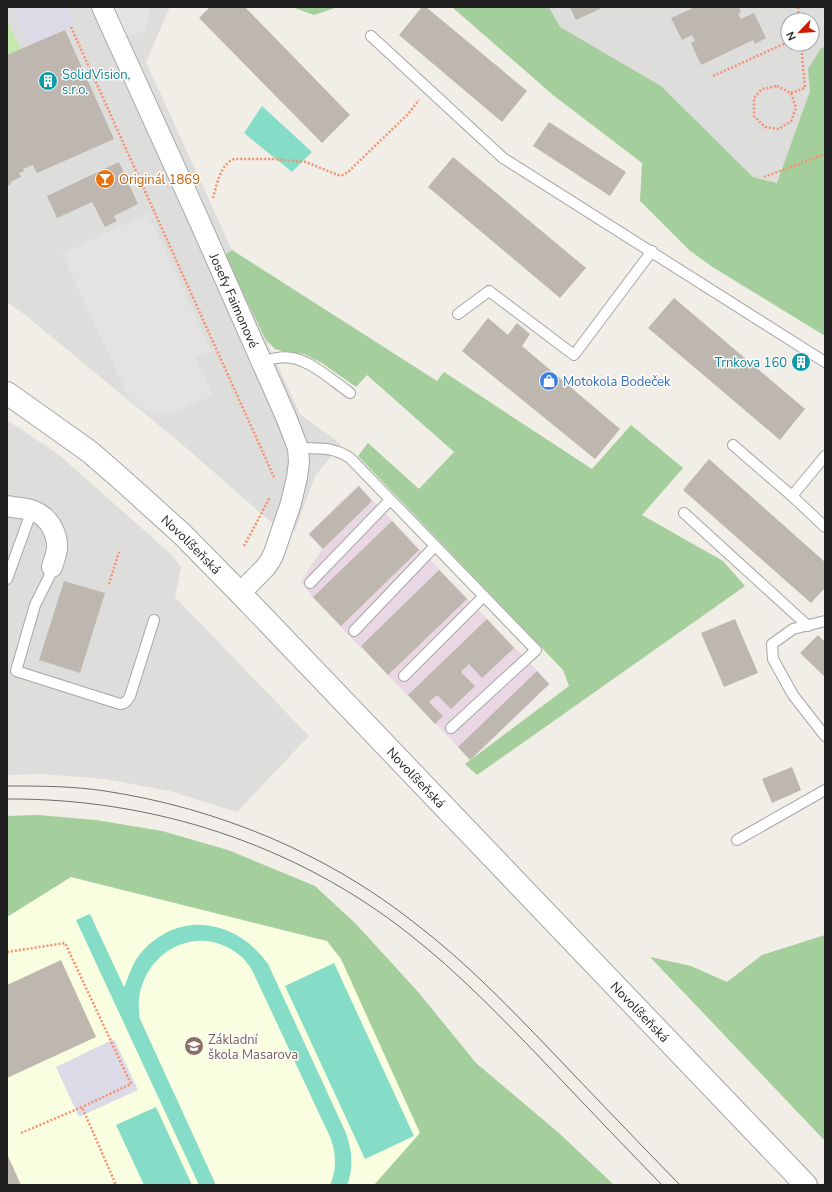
<svg xmlns="http://www.w3.org/2000/svg" width="832" height="1192" viewBox="0 0 832 1192" font-family="'Nunito Sans',sans-serif">
<style>
.residential{fill:#dddddc;fill-rule:evenodd}
.industrial{fill:#e9d8e3}
.education{fill:#fafee0}
.grass{fill:#c3e9ad}
.forest{fill:#a4ce9b}
.pitch{fill:#86ddc7}
.parking{fill:#e3e3e3}
.plaza{fill:#dcdae6}
.building{fill:#bdb7af}
.lines{fill:none;stroke-linecap:round;stroke-linejoin:round}
.service-casing{stroke:#a6a6a6;stroke-width:12}
.minor-casing{stroke:#a6a6a6;stroke-width:22}
.tertiary-casing{stroke:#a6a6a6;stroke-width:24}
.path{stroke:#f79070;stroke-width:2.5;stroke-dasharray:2 2;stroke-linecap:butt}
.service{stroke:#fff;stroke-width:10}
.minor{stroke:#fff;stroke-width:20}
.tertiary{stroke:#fff;stroke-width:22}
.tram{stroke:#6d6d6d;stroke-width:1}
.labels{text-anchor:middle;stroke-width:3;stroke-linejoin:round;paint-order:stroke}
.culture-label{font-size:13px;fill:#0d838f;stroke:#fff;text-anchor:start}
.food-label{font-size:13px;fill:#c56008;stroke:#fff;text-anchor:start}
.street-label{font-size:13px;fill:#1f1f1f;stroke:#fff}
.shop-label{font-size:13px;fill:#366cbe;stroke:#fff;text-anchor:start}
.education-label{font-size:13px;fill:#785e54;stroke:#fff;text-anchor:start}
</style>
<rect width="100%" height="100%" fill="#f0eee6"/>
<path class="residential" d="M7 7H170L146 62 232 250 224 255 266 340 300 414 341 444 315 476 295 531 271 522 184 446 24 314 7 302Z
M549 7H825V209L777 183 753 177 661 86 559 27ZM788 20H812V44H788Z
M7 420 58 454 172 555 181 567 175 597 309 736 237 812 170 791 105 779 41 774 7 775Z"/>
<path class="industrial" d="M358 485 550 684 471 760 326 612 313 598 301 582 322 549 308 534Z"/>
<path class="education" d="M71 877 327 941 341 959 420 1133 374 1185H7V917Z"/>
<path class="grass" d="M7 21 21 49 7 55Z"/>
<path class="forest" d="M292 7H338L314 15Z
M452 7H549L560 27 661 86 753 177 777 183 810 91 808 69 821 48 825 47V336L711 266 689 250 640 201 642 163 553 95Z
M232 250 437 381 444 372 592 469 631 425 683 468 642 515 723 561 745 586 477 775 465 764 569 686 563 670 358 456 368 443 419 489 454 452 367 375 356 387 322 363 304 354 286 352 275 349 266 340 224 255Z
M38 815 96 820 162 831 228 850 315 886 356 924 419 993 476 1063 560 1134 614 1185H374L420 1133 341 959 327 941 71 877 7 917V816Z
M825 935V1141L650 957 691 966 727 982 762 955Z"/>
<path class="pitch" d="M262 106 312 152 292 172 244 133Z
M90 914 124 987C129 976 132 964 140 954 178 909 236 919 268 964L346 1133C352 1151 354 1167 347 1185H330C337 1169 336 1155 331 1139L252 970C248 964 244 958 238 954 190 917 129 963 140 1019L216 1185H199L76 920Z
M334 963 414 1136 365 1159 285 986Z
M156 1107 192 1185H144L116 1125Z"/>
<path class="parking" d="M110 7H150L146 30 125 38Z
M148 213 212 352 196 358 214 395 179 411 169 414 154 412 140 407 130 400 62 254Z"/>
<path class="plaza" d="M11 7H67L75 25 29 46Z
M114 1039 138 1090 79 1117 56 1067Z"/>
<path class="building" d="M210 7H245L350 115 322 143 199 18Z
M422 7H426L527 91 502 122 399 35Z
M570 7H604L576 20Z
M695 7H739L741 12 738 14 741 19 754 13 766 38 755 44 753 40 701 65 691 43 695 41 692 35 682 40 671 18Z
M65 30 114 139 37 173 33 165 23 169 24 171 19 173 21 177 12 181 10 185 7 186V55Z
M549 122 626 172 610 196 533 146Z
M453 157 586 268 560 298 428 187Z
M119 162 138 204 114 216 117 221 105 227 92 202 57 218 47 196Z
M674 298 805 409 780 440 648 328Z
M488 318 508 335 517 323 530 334 522 346 620 429 595 459 462 351Z
M798 354 809 361 804 369 793 362Z
M709 459 825 562V588L811 603 683 490Z
M359 486 372 501 323 549 309 534Z
M392 521 419 550 341 626 313 597Z
M439 570 467 599 388 675 361 646Z
M64 581 105 593 80 673 39 660Z
M487 619 514 648 482 678 469 664 461 672 475 686 451 709 437 695 429 702 443 716 435 724 408 695Z
M735 619 758 673 724 687 701 633Z
M818 635 825 642V677L800 653Z
M537 671 549 684 470 760 458 747Z
M792 767 801 790 772 803 762 779Z
M61 960 96 1037 7 1078V985Z
M7 1154 21 1185H7Z"/>
<g class="lines">
<g class="service-casing">
<path id="service" d="M371 36 503 158 825 362
M458 314 489 291 574 355 652 251
M261 362C271 359 281 356 292 358 311 361 333 381 350 393
M733 445 792 496 825 527
M298 448C319 449 332 446 350 458L536 650 451 728
M792 496 825 456
M684 513 808 626
M52 567 49 577 35 605 16 671 120 704C126 703 127 701 130 696L154 620
M7 579 32 510
M310 583 390 500
M825 621 793 629 772 644 773 659 793 695 825 736
M354 631 435 546
M404 676 484 596
M737 840 825 790"/>
</g>
<g class="minor-casing">
<g id="minor">
<path id="s1" d="M102 7 198 218 286 417 298 448 299 462 297 477 291 503 274 553 270 561 265 568 240 593"/>
<path d="M7 506C16 508 26 508 34 511 49 517 58 534 57 549 56 555 54 561 52 567"/>
</g>
</g>
<g class="tertiary-casing">
<g id="tertiary">
<path id="s2" d="M7 393 90 452 121 479 182 534 240 593 806 1185"/>
</g>
</g>
<path class="path" d="M798 7 799 20
M71 27 274 477
M713 76 788 42
M777 86 791 93 796 108 791 121 779 129 765 127 754 116V98L762 89Z
M791 93 805 88 801 44
M764 177 825 154
M213 198C217 184 220 165 234 159H273L306 162 338 175H343L348 172 408 114 419 100
M244 546 270 497
M109 584 119 552
M7 952 65 943 131 1084 82 1107
M21 1133 82 1107 116 1185"/>
<use href="#service" class="service"/>
<use href="#minor" class="minor"/>
<use href="#tertiary" class="tertiary"/>
<path class="tram" d="M7 786C40 786 72 786 105 791 217 808 327 853 416 924 467 963 511 1009 556 1056 597 1099 638 1142 680 1185
M7 799C152 798 295 844 409 934 459 973 503 1019 547 1065 585 1105 623 1145 662 1185"/>
</g>
<defs>
<g id="building-disc" transform="scale(1)"><circle r="9.5" fill="#0f9aa8" stroke="#fff"/><path d="M-4-6H4V6H1V3H-1V6H-4ZM-2.5-4.3h1.7v1.8h-1.7ZM.8-4.3h1.7v1.8H.8ZM-2.5-1h1.7V.8h-1.7ZM.8-1h1.7V.8H.8Z" fill="#fff"/></g>
<g id="bar-disc" transform="scale(1)"><circle r="9.5" fill="#e8710a" stroke="#fff"/><path d="M-6-5H6L.8 .8V4.5H3.5V6h-7V4.5H-.8V.8Z" fill="#fff"/></g>
<g id="shop-disc" transform="scale(1)"><circle r="9.5" fill="#3f7fe0" stroke="#fff"/><path d="M-5-2.5h2.3a2.7 3.5 0 0 1 5.4 0H5L5.5 6h-11ZM-1.5-2.5h3a1.5 2.3 0 0 0-3 0Z" fill="#fff"/></g>
<g id="school-disc" transform="scale(1)"><circle r="9.5" fill="#8d6e63" stroke="#fff"/><path d="M0-5L7-2L0 1L-7-2ZM-4 1L0 2.5L4 1V4Q0 6-4 4Z" fill="#fff"/></g>
</defs>
<g fill-rule="evenodd">
<use href="#building-disc" x="48" y="81"/>
<use href="#bar-disc" x="105" y="179"/>
<use href="#building-disc" x="801" y="362"/>
<use href="#shop-disc" x="549" y="381"/>
<use href="#school-disc" x="194" y="1046"/>
</g>
<g class="labels">
<g class="culture-label">
<text x="62" y="79">SolidVision,<tspan x="62" dy="15">s.r.o.</tspan></text>
<text x="787" y="367" text-anchor="end">Trnkova 160</text>
</g>
<g class="food-label">
<text x="119" y="184">Originál 1869</text>
</g>
<g class="street-label">
<text dy="5" stroke="none"><textPath href="#s1" startOffset="322">Josefy Faimonové</textPath></text>
<text dy="5" stroke="none"><textPath href="#s2" startOffset="239">Novolíšeňská</textPath></text>
<text dy="5" stroke="none"><textPath href="#s2" startOffset="563">Novolíšeňská</textPath></text>
<text dy="5" stroke="none"><textPath href="#s2" startOffset="887">Novolíšeňská</textPath></text>
</g>
<g class="shop-label">
<text x="563" y="386">Motokola Bodeček</text>
</g>
<g class="education-label">
<text x="208" y="1044">Základní<tspan x="208" dy="15">škola Masarova</tspan></text>
</g>
</g>
<rect width="832" height="1192" fill="none" stroke="#1f1f1f" stroke-width="16"/>
<g transform="translate(800 32) rotate(245)"><circle r="19" fill="#ffffff" stroke="#a5a5a5"/>
<path d="M0-3L7 15L0 10L-7 15Z" fill="#cb1e04"/>
<text y="-6" font-size="11" font-weight="bold" text-anchor="middle" fill="#1f1f1f">N</text>
</g>
</svg>
